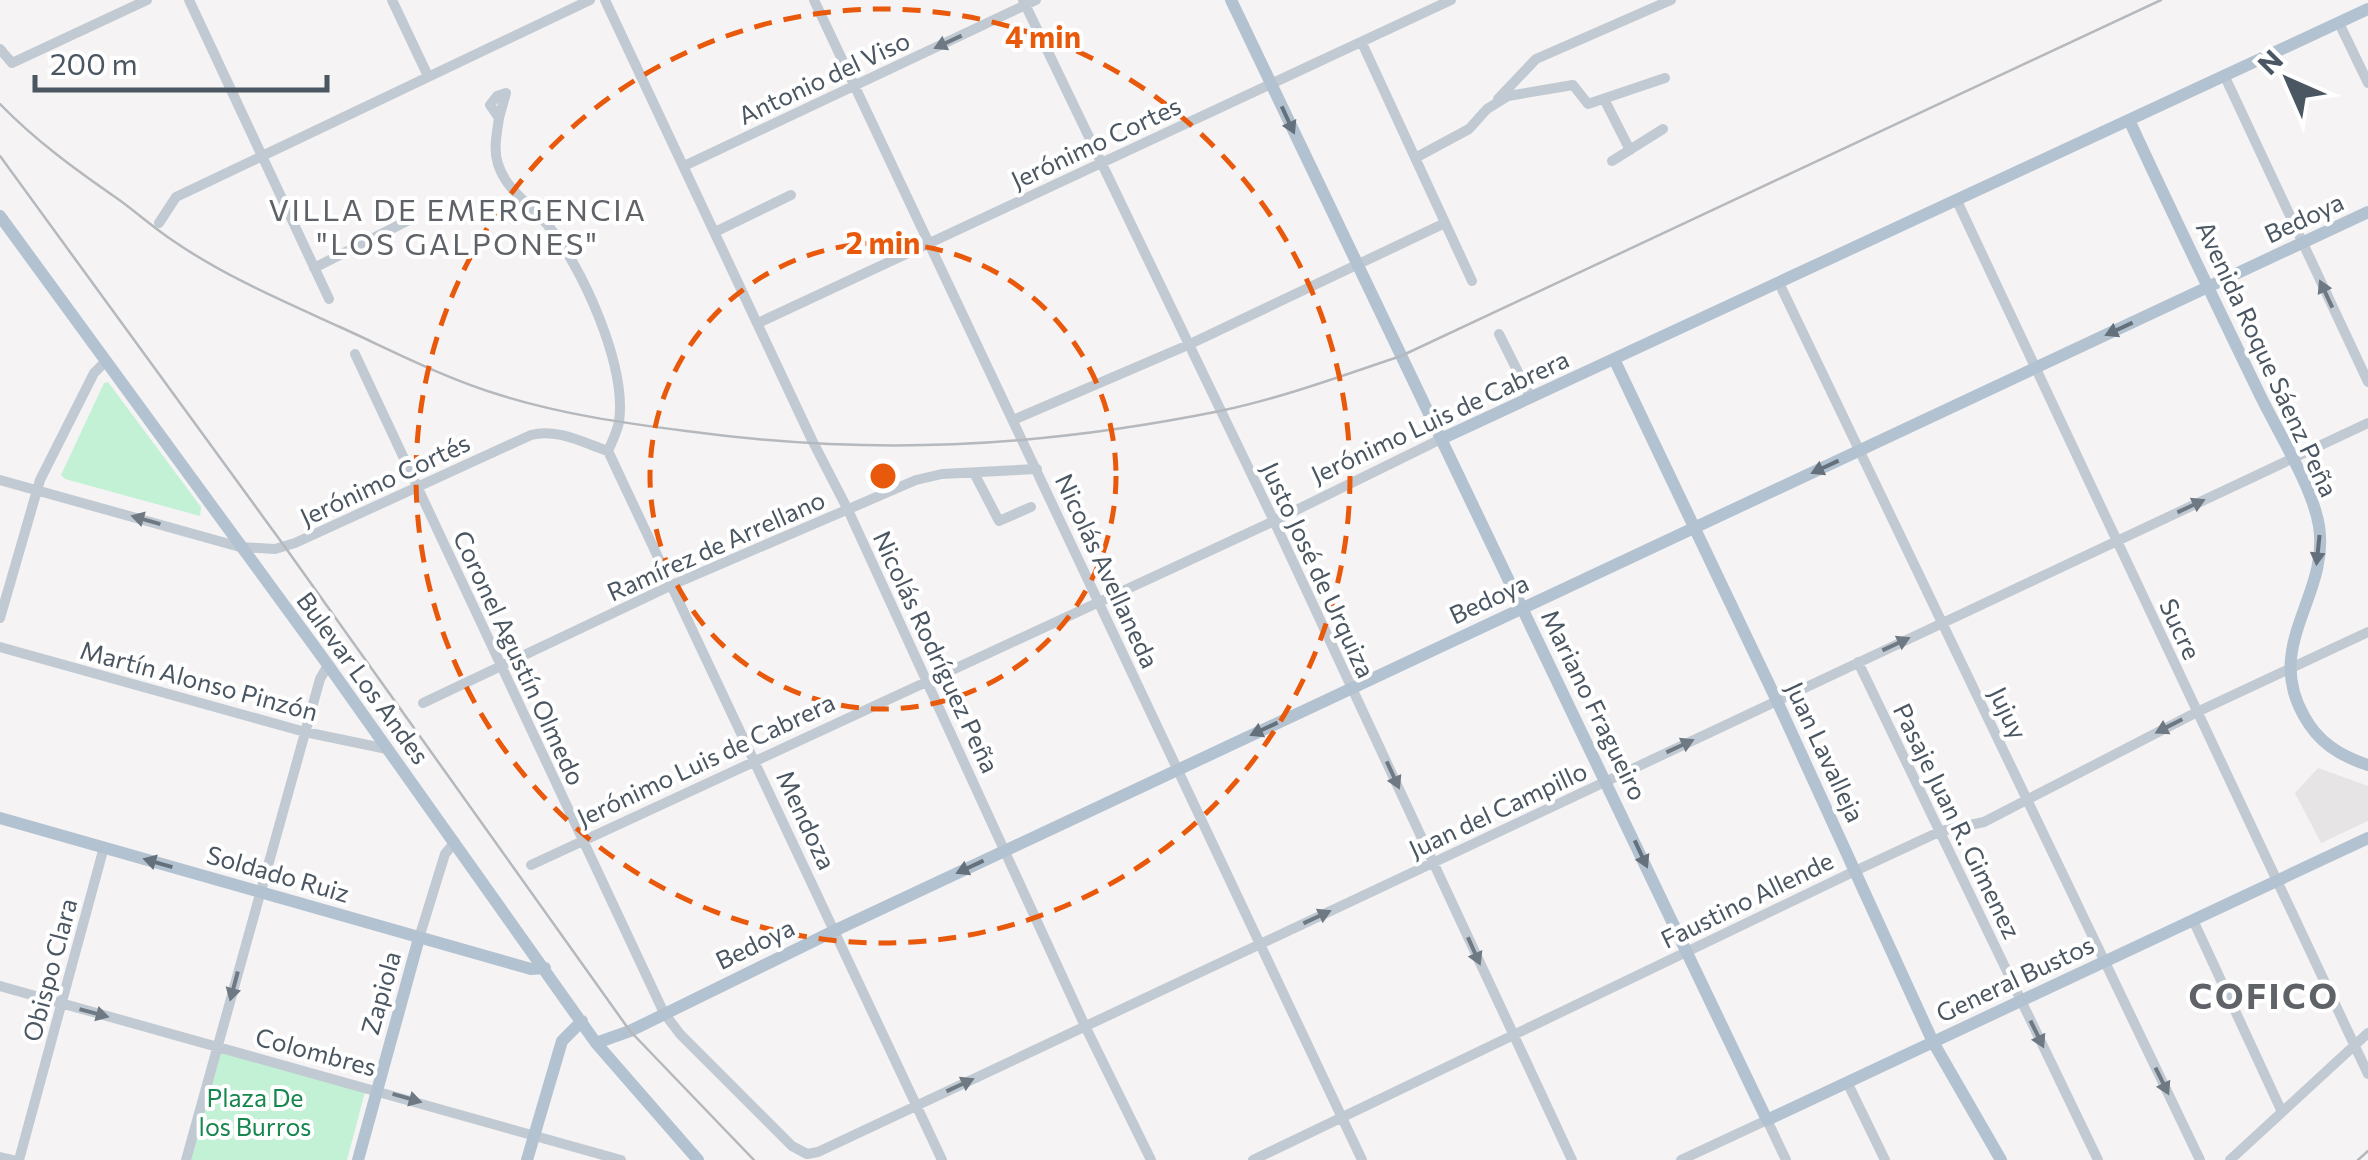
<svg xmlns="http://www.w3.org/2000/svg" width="2368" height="1160" viewBox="0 0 2368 1160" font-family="Commissioner,sans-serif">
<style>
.education{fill:#e6e4e5}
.green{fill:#c3f1d5}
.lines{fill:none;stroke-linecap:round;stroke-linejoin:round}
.minor{stroke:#c1cad2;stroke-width:10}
.major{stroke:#b3c2d1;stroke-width:12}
.rail{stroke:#b5b8bd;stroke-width:2.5}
.oneway{fill:#6e7983}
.oneway2{fill:#64717d}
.ring{fill:none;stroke:#e8590c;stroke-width:5;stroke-dasharray:18 12}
.labels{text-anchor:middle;stroke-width:8;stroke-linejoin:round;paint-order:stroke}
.street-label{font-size:25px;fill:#4a5661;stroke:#fff}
.park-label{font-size:25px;fill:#17864f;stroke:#fff}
.quarter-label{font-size:30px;letter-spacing:2.5px;fill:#5f6368;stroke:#fff}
.district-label{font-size:35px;font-weight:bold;letter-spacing:2.5px;fill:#5f6368;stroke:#fff}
.centre{fill:#e8590c;stroke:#fff;stroke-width:5}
.ring-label{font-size:30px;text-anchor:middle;font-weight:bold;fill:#e8590c;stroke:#fff;stroke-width:8;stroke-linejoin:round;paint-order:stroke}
</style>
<rect width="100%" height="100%" fill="#f5f3f3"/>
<path class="education" d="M2318 768 2368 786V821L2321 843 2295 793Z"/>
<path class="green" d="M108 382 201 507 200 516 65 479 61 475 104 383Z
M221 1050 365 1092 347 1160H191Z"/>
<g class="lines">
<path class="minor" d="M189 0 329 299
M392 0 428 76
M605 0 812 440 848 510 1085 1026 1151 1160
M814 0 1362 1160
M1023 0 1274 521 1572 1160
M2339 23 2368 83
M1362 43 1472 281
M0 49 12 63 147 0
M2225 77 2368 382
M1498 99 1536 59 1671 0
M1604 99 1630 150
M499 118 506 93 497 96 490 105 499 118C497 133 493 149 498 164 506 190 529 203 546 223 582 265 627 366 619 422 617 432 612 442 608 451
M1417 157 1469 129 1487 109 1508 96 1573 85 1588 104 1665 78
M1612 161 1663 129
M684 166 1036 0
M1957 201 2368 1074
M159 223 176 197 590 0
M715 232 791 195
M314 268 409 220
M1779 283 2200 1160
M758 323 1451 0
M1499 334 1531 398
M355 354 664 1013 680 1034 792 1146 807 1154 818 1152 2368 423
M1013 420 1188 345 1445 223
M974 473 999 521 1031 507
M0 480 240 547 275 549 295 543 531 435C557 428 584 443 608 451L942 1160
M0 618 40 480 94 373 106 361
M0 647 305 732 387 749
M1858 662 2098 1160
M423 703 672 585 916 480 942 474 1037 469
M531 865 1274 521 1441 439
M2193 920 2282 1112
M419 938 445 854 455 842
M0 986 621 1160
M1847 1082 1885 1160
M0 1157 13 1160
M19 1160 104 847
M186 1160 320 679 328 665
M1253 1160 1855 871 1941 831 1984 822 2197 712 2368 632
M1681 1160 1767 1120 1786 1160
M2230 1160 2368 1033"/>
<path class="major" d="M1231 0 1767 1120 2368 838
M2130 122C2172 213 2216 304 2260 395 2278 432 2313 488 2319 526 2330 596 2263 644 2304 716 2318 742 2340 756 2368 765
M0 216 328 665 596 1043 698 1160
M1614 359 1777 701 1933 1042 2001 1160
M1441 439 2368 9
M0 818 531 969 545 968
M596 1043 630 1031 836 930 2368 212
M358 1160 419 938
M527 1160 562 1041 582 1021"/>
<path class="rail" d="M0 104C36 141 76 170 118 199 136 212 153 227 172 240 224 276 283 301 340 327 393 351 444 378 500 395 561 414 623 423 686 431 871 456 1036 448 1220 411 1282 398 1341 376 1401 356L2161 0
M0 156 285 547 630 1031 754 1160
M2358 1160 2368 1151"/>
</g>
<defs><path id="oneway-solid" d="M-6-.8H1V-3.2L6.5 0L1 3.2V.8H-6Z" transform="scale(2.5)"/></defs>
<g class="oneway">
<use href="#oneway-solid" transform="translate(948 42) rotate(155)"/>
<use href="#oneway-solid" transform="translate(2326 294) rotate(-115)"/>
<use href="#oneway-solid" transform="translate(2191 506) rotate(-25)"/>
<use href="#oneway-solid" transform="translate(146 520) rotate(-164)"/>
<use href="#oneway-solid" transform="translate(1896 644) rotate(-25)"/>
<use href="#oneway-solid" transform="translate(2169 726) rotate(153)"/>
<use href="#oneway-solid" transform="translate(1680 746) rotate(-25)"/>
<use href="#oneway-solid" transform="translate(1393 775) rotate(65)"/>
<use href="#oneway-solid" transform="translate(1317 917) rotate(-25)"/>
<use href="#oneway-solid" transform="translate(1474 951) rotate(66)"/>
<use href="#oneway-solid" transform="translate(234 986) rotate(105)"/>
<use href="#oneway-solid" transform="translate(94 1013) rotate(15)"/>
<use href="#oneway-solid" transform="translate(2037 1034) rotate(64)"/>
<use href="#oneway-solid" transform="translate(2162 1081) rotate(64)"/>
<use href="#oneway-solid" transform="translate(960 1085) rotate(-25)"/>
<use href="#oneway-solid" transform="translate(407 1098) rotate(16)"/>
</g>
<g class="oneway2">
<use href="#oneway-solid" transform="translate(1288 120) rotate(65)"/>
<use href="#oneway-solid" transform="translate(2119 329) rotate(155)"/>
<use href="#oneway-solid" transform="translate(1825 467) rotate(155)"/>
<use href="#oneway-solid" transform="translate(2318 550) rotate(96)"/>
<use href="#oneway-solid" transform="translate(1264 729) rotate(155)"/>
<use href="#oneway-solid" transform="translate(1641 854) rotate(65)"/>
<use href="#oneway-solid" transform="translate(158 863) rotate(-164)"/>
<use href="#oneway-solid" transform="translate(970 867) rotate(155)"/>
</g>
<g class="ring">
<circle cx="883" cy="476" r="233"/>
<circle cx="883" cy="476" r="467"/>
</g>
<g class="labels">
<g class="street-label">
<text transform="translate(824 78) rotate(-25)" y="9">Antonio del Viso</text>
<text transform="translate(1096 143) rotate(-25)" y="9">Jerónimo Cortes</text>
<text transform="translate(2304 218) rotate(-25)" y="9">Bedoya</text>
<text transform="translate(2267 359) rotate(65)" y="9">Avenida Roque Sáenz Peña</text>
<text transform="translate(1440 417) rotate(-25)" y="9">Jerónimo Luis de Cabrera</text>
<text transform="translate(385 480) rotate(-25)" y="9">Jerónimo Cortés</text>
<text transform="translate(716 546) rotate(-24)" y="9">Ramírez de Arrellano</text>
<text transform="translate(1318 570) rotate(65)" y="9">Justo José de Urquiza</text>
<text transform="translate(1107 571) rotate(65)" y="9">Nicolás Avellaneda</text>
<text transform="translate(1489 599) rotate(-25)" y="9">Bedoya</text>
<text transform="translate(2180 629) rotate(65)" y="9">Sucre</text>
<text transform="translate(936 652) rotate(65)" y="9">Nicolás Rodríguez Peña</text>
<text transform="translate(519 658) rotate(65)" y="9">Coronel Agustín Olmedo</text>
<text transform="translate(363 678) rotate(54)" y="9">Bulevar Los Andes</text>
<text transform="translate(199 681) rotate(15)" y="9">Martín Alonso Pinzón</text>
<text transform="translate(1594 705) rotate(64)" y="9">Mariano Fragueiro</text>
<text transform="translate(2008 713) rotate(64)" y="9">Jujuy</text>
<text transform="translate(1825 752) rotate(65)" y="9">Juan Lavalleja</text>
<text transform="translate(706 760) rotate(-25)" y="9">Jerónimo Luis de Cabrera</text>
<text transform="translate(1498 810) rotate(-25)" y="9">Juan del Campillo</text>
<text transform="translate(806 820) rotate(65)" y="9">Mendoza</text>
<text transform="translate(1957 821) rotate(64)" y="9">Pasaje Juan R. Gimenez</text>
<text transform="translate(278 874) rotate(16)" y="9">Soldado Ruiz</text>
<text transform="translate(1747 900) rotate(-26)" y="9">Faustino Allende</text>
<text transform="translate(755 944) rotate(-26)" y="9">Bedoya</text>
<text transform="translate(50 970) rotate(-75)" y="9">Obispo Clara</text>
<text transform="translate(2015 979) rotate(-25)" y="9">General Bustos</text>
<text transform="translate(381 993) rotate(-74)" y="9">Zapiola</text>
<text transform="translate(316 1052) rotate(15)" y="9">Colombres</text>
</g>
<g class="park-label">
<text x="255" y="1107">Plaza De<tspan x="255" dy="29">los Burros</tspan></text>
</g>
<g class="quarter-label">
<text x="458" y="221">VILLA DE EMERGENCIA<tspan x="458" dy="34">"LOS GALPONES"</tspan></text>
</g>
<g class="district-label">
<text x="2264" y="1009">COFICO</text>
</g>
</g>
<circle cx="883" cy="476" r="15" class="centre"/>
<g class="ring-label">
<text x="1043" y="48">4 min</text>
<text x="883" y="254">2 min</text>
</g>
<g transform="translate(2288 80) rotate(315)" stroke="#ffffff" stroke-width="8" paint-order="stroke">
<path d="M0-8L18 38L0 25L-18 38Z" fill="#4a5661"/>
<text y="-15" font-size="28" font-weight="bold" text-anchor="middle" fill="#4a5661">N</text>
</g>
<path d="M35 75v15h292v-15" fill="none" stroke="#4a5661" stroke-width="5"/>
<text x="50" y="75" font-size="30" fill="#4a5661" stroke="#ffffff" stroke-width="8" paint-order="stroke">200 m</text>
</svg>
